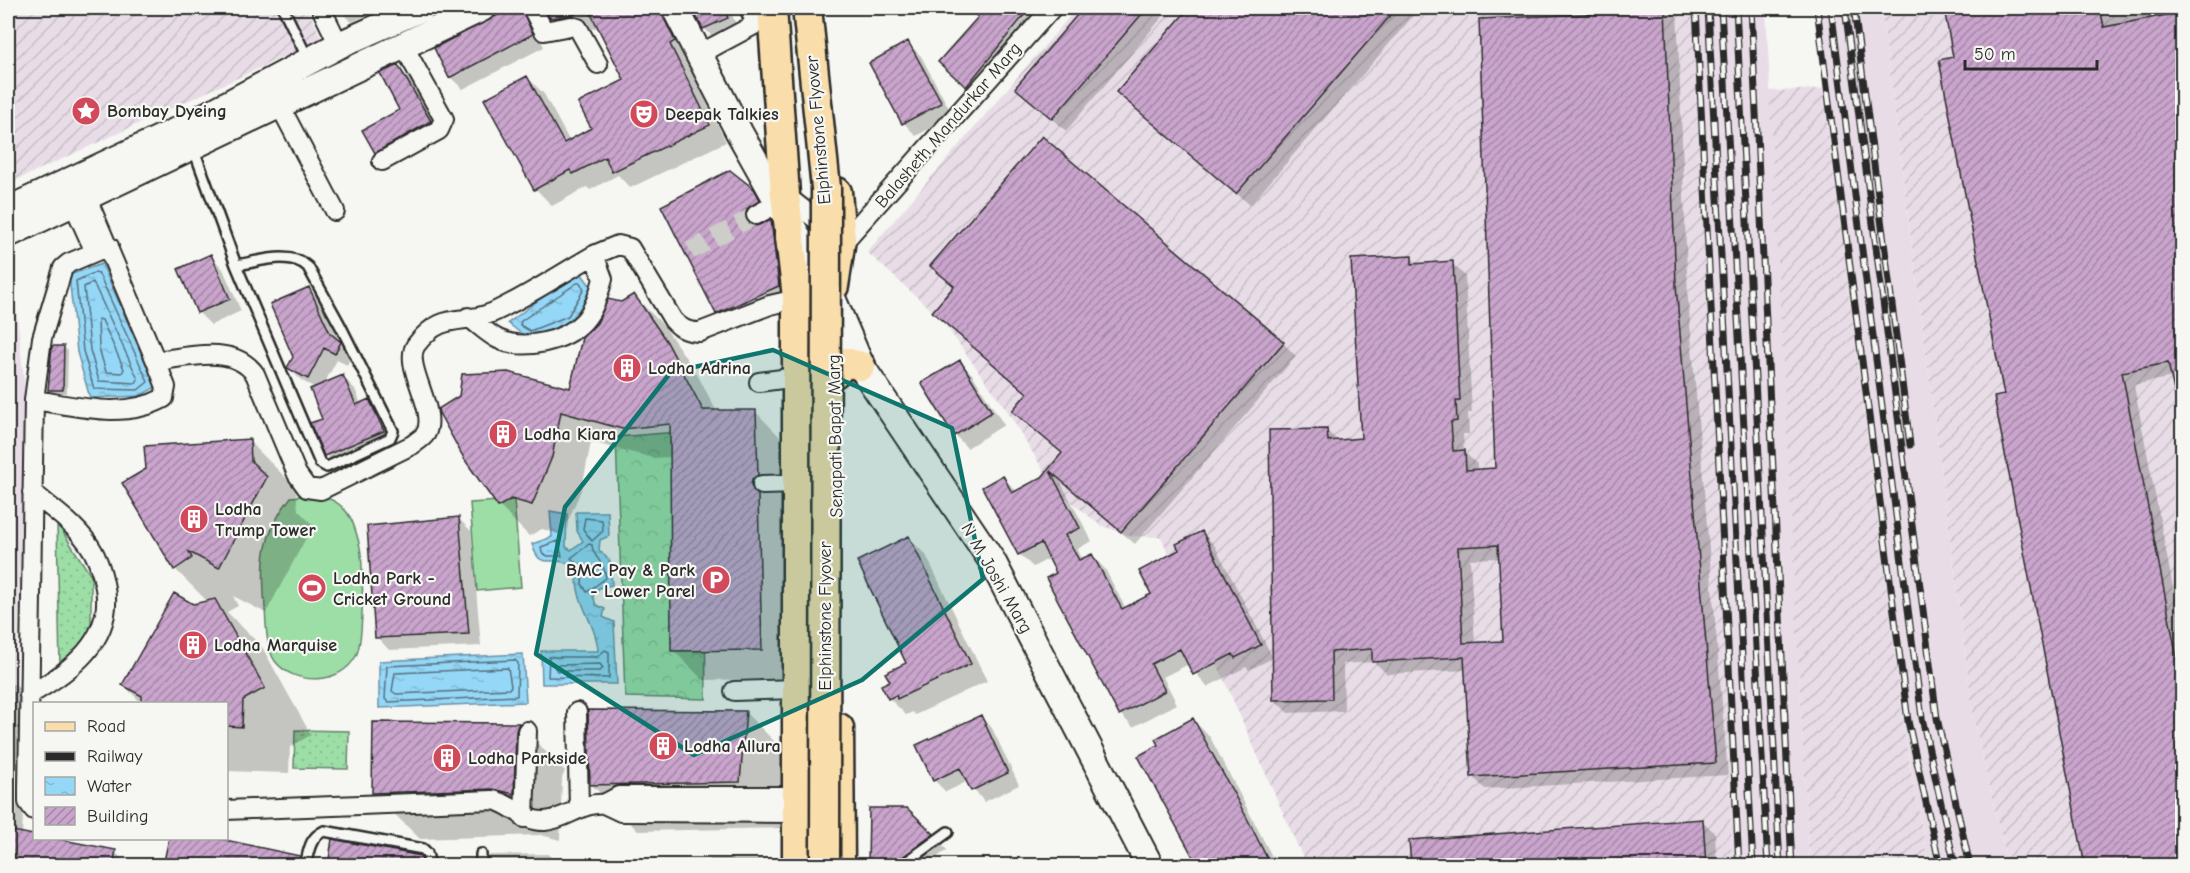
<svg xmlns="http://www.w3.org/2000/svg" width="2190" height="873" viewBox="0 0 2190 873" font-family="'Comic Neue',sans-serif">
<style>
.built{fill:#e8dde7}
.industrial{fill:url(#industrial-furrows)}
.grass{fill:url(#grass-dots);stroke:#648469;stroke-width:1.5}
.forest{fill:url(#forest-crowns);stroke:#648469;stroke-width:1.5}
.pitch{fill:#9ddea7;stroke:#648469;stroke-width:1.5}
.water{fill:url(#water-ripples);stroke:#6b92a5;stroke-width:1.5}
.shadow{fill:#0003;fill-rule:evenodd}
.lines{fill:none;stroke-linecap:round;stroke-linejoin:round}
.shore{stroke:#55707d;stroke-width:1.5}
.building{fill:url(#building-hatch);stroke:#2b2b2b;stroke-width:1.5;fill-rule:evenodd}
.minor-tunnel{stroke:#cdcdca;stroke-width:18;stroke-dasharray:18 9;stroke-linecap:butt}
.service-casing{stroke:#2b2b2b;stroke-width:14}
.minor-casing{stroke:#2b2b2b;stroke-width:22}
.secondary-casing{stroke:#2b2b2b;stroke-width:30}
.primary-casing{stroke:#2b2b2b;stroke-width:33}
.service{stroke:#f6f6f2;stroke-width:9}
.minor{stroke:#f6f6f2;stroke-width:18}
.secondary{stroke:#f6f6f2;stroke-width:26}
.primary{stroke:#f9deab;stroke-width:28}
.rail-casing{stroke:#2b2b2b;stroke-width:7}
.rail{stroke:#f6f6f2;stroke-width:4.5;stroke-dasharray:14;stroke-linecap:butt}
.primary-bridge-casing{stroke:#2b2b2b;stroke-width:33;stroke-linecap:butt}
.primary-bridge{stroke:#f9deab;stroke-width:28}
.marked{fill:#0f766e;fill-opacity:0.2;stroke:#0f766e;stroke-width:4.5;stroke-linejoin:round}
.labels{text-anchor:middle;stroke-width:4.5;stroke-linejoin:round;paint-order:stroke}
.poi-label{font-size:18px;font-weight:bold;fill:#2b2b2b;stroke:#f6f6f2;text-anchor:start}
.street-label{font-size:18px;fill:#2b2b2b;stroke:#f6f6f2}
</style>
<defs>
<pattern id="industrial-furrows" width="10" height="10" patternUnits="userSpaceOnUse" patternTransform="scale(1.5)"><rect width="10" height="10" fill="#e8dde7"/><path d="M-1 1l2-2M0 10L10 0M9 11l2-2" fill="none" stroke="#c7bec6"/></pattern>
<pattern id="grass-dots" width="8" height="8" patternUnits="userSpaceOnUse" patternTransform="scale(1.5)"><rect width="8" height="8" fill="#9ddea7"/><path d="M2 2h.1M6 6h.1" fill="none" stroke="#87bf90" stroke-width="1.8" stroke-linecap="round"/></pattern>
<pattern id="forest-crowns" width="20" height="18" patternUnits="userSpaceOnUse" patternTransform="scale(1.5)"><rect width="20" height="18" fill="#9ddea7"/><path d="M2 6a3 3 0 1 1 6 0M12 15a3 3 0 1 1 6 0" fill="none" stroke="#87bf90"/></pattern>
<pattern id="water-ripples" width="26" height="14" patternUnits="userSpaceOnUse" patternTransform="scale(1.5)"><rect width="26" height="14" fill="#95d7f7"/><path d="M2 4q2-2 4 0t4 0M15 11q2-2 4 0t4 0" fill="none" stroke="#81b9d4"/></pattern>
<pattern id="building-hatch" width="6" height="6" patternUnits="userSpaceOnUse" patternTransform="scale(1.5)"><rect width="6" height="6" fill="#c9a4cc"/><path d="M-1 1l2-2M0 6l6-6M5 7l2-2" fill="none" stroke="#a386a6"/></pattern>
</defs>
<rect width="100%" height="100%" fill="#f6f6f2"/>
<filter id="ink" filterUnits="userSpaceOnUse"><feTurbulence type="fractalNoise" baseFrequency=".0167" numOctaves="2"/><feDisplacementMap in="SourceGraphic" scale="12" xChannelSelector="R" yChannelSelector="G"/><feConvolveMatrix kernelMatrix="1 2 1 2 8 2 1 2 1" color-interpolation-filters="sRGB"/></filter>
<g filter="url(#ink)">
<path class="built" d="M1693 8H1766L1809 865H1732L1727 697Z
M1818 8H1881L1974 721 2008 865H1929L1907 751 1823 89Z
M9 238 25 390 12 831 8 830Z"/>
<path class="industrial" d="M8 8H307L322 39 8 184Z
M1077 8H1693L1727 697 1732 865H1306L1161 537 1130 536 1100 525 1055 489 1006 409 941 319 867 252Z
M1881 8H2182V865H2008L1974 721Z
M1823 89 1907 751 1929 865H1809L1769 91Z"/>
<path class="grass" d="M57 523 91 576V637L60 667Z
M295 730 349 731 348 769 294 768Z"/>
<path class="forest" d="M703 430 706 699 625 697 616 437Z"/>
<path class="pitch" d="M313 495C329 497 341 502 350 517 354 524 357 535 359 543 364 561 364 640 356 656 341 685 294 686 275 661 266 649 266 623 265 608 261 561 262 534 291 497Z
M514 500 521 587 477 591 470 503Z"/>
<path class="water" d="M102 264 156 387 140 396 90 398 77 352 69 275Z
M581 273 592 288 572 321 528 339 508 323 544 296Z
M550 511 567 514 566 547 571 550 583 541 577 531 576 512H608L609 536 600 540 599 550 610 561 612 585 599 588 593 596 596 605 605 609 603 617 614 622 617 684H542L541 651H598C597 624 572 598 578 573 575 570 570 565 567 563 549 556 540 571 532 544L552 537Z
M523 654 526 702 379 708V661Z"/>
<path class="shadow" d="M336 8H382L352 22Z
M515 8 533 23 544 47 463 89 450 77 436 49Z
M546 8H664L691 58 686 61 726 142 630 188 618 175 590 190 587 187 552 206 536 189 527 77 544 94 570 142 593 129 626 81 599 27 568 35ZM581 13V16L555 19 559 16Z
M693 8H729L739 31 717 41 704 28Z
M994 8H1059L981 101 940 62Z
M1085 8H1170L1066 131 1017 88Z
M1191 8H1420L1250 205 1118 92Z
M1569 8H1677L1688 299 1728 775 1485 789 1472 776 1467 670 1387 674 1374 662 1343 664 1344 711 1288 713 1275 700 1327 431 1338 441 1362 440 1411 257 1419 265 1452 263 1465 276 1472 413H1468L1469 434H1463L1464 452 1477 464V471L1496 469ZM1500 558 1504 642 1475 644 1470 559Z
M1945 8H2182V428L2173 377 2134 385 2182 634V866H2087L2006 397Z
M908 43 921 56 953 116 916 136 904 123 871 64Z
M398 67 410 79 442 135 388 165 376 152 401 110Z
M753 190 776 217 770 221 788 239 795 302 735 330 718 313 663 207Z
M211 256 223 269 241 311 211 325 198 312Z
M932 266 1283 343 1296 356 1135 544 1059 479 1092 541 1077 549 1083 560 1092 555 1105 569 1126 609 1153 595 1181 550 1202 532 1215 546 1273 658 1249 670 1246 667 1207 687 1189 664 1163 677 1177 704 1133 727 1120 714 1050 558 1033 567 1019 554 1003 477 1017 492 1042 478 1063 454 1027 424 1028 394 955 287Z
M309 289 322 301 340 343 352 355 347 365 337 360 324 384 343 377 355 389 361 404 369 401 382 413 395 444 338 468 326 455 312 424 324 419 316 388 302 381 289 368 295 357Z
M634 296 664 326 697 374 717 412 755 411 785 442 787 505 782 509 780 517 788 527 792 679 703 680 673 650 671 457 653 458 591 442 582 488 562 535 542 529 529 536 499 506 621 304Z
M64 347 68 351 67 393H53L50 389Z
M960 362 972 374 1004 425 967 448 955 435Z
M249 441 296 488 298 510 313 525 266 613 233 596 238 606 227 612 262 647 311 735 290 747 289 773 226 771V704H142L124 685 193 605 208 602 175 569Z
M458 518 471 531 481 646 389 650 377 637Z
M909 538 926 555 987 681 915 715 913 712 906 715 889 698 883 686 892 682 908 664Z
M8 684H15L29 699 22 835 115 852 129 866H8Z
M745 712 792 759 787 828 638 831 591 784Z
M980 716 992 728 1019 785 984 802 968 781 946 792 934 780Z
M1193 720 1210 737 1277 866H1199L1160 746Z
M374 724 519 725 565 771 562 778 560 840 541 835 420 839 373 793Z
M906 810 947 850 929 863 932 866H870Z
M1702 821 1715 833 1717 866H1413Z
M548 854 559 866H489V855Z
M710 859H769L776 866H710Z"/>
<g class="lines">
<path class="shore" d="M96 272 99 274 148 382 138 390 94 389 83 351 76 281Z
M93 282 138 379 136 383 99 381 90 350 84 287Z
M577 283H580L584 289 568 316 530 331 520 325 521 321Z
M98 319 102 320 124 369 122 373 106 372 99 348Z
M585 518 602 520 603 531 592 541 583 529Z
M558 541 562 556H548L542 553 541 547Z
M589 544 592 545C593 559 604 559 606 578L587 592 582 584 583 570 571 558Z
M605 650 609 652V678L548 677 549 657H597Z
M515 660 518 663 517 696 388 702 385 699 387 666Z
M600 664 603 668 600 671H557L555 668 557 665Z
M508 668 511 686 509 689 396 694 392 691 395 673Z"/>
</g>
<path class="building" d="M511 8H521L533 34 449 78 434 48Z
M544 8H659L675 41 670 44 710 125 612 172 605 157 573 174 570 170 534 190 484 99 527 76 564 143 591 128 578 103 624 80 588 8 573 15 550 18Z
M692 8H723L728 18 703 29Z
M967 8H1030L966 87 938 62 978 17Z
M1083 8H1147L1052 119 1015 88Z
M1189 8H1397L1236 194 1116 92Z
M1609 8H1665L1676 285 1716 763 1471 777 1464 657 1372 662V649L1331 652 1332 699 1273 700 1269 430 1327 429 1328 441 1361 438 1351 259 1412 256V264L1453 261 1460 401H1456L1457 421 1451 422 1453 451 1465 450 1466 470 1495 468 1479 19 1609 13ZM1498 545 1503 641 1463 643 1458 547Z
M1944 8H2100L2104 27 2182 12V400H2176L2168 363 2122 372 2182 684V866H2085L1994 397 2004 395 1939 60 1953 57Z
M908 41 942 103 902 124 869 63Z
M398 65 431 121 375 153 362 130 399 110 380 73Z
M1042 136 1284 342 1121 532 1050 471 1080 528 1065 535 1079 560 1092 554 1122 609 1151 594 1139 571 1179 550 1176 544 1202 531 1261 645 1235 658 1233 654 1193 675 1180 649 1151 664 1165 691 1119 715 1046 578 1056 573 1041 543 1018 555 982 487 1003 475 1012 493 1042 477 1062 453 1012 411 1027 393 932 312 954 286 930 266Z
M730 170 754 189 760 200 747 209 746 221 756 226 771 220 779 286 716 314 661 206Z
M211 254 230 299 197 313 178 269Z
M309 287 330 333 341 342 335 354 324 348 308 379 287 368 293 357 270 304Z
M634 294 667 342 703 410H756L758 475 752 479 751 486 758 495 762 650 671 651 670 424 622 429 561 412 552 457 532 505 511 499 498 507 465 460 439 413 438 409 459 396 462 374 508 372 570 388 582 338 597 323 608 299 621 302Z
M52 346H64L63 390H48Z
M960 360 992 412 954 436 921 383Z
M343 375 356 405 369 399 384 431 324 456 310 423 322 419 310 389Z
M250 439 251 461 267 477 219 568 189 552 192 558 174 570 122 483 146 469 144 446Z
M459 517 469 634 375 638 367 526Z
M909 536 971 664 897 699 896 695 888 699 881 685 890 681 885 673 906 663 857 561Z
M174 593 193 604 215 599 265 688 243 700 242 727 226 726V704H142V696L122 685Z
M588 710 746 711 740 782 590 785Z
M981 715 1008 773 971 791 960 768 933 781 916 745Z
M1193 718 1248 820 1271 866H1198L1138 756 1158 745 1155 739Z
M373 722 519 723 516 731 514 794 493 789 372 793Z
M869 808H907L934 834 897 861 894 866H868Z
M1703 819 1706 866H1411L1409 840Z
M8 830 34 835V838H52L116 850 113 866H8Z
M169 838H216L300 856 298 866H163Z
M332 839 421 856 423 866H328Z"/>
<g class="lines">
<path class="minor-tunnel" d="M690 251 756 215"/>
<g class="service-casing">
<path id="service" d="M283 8 308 59
M193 147 236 265 320 463 327 467 390 438 393 431 340 325 308 267C290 250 258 262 236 265
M481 854V866
M305 866C309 851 309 838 324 831L423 849 427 853 430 866
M901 866 948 832"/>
</g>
<g class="minor-casing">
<path id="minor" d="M321 8 339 45
M532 8 544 31 571 26 578 28 598 64
M709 49 756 24 749 8
M279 104 335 211
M382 161 439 130 444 119 403 45
M785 195 841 239 848 237 1052 8
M73 203 95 252
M756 215 778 203
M594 255 618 245 630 248 673 320C681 329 688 332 700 332L770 305 805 297
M156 361C189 357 233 344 255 374L297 474 307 488 321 490 412 445C416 442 423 438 426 433 438 409 402 365 416 345 442 310 463 326 494 312 528 296 561 274 594 255L603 279C599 293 594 310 584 321 565 342 523 351 498 339 488 334 478 324 468 317
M759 382 797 377
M34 400C76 406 124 420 164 398L166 387 156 361 86 196
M762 485 798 484
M734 691 797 689
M29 695C69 672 114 641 105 588 102 571 97 555 87 542 72 522 51 508 32 492
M577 712 579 809
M34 810 28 802V790L34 400 42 338 63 268 69 263 109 246
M226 810 493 800C513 804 523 822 545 821 568 819 581 802 604 804
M797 813 621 812 604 804 619 796H798
M524 818 527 731"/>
</g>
<g class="secondary-casing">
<path id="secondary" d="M675 8 739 132 832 298 861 366 992 561 1150 866
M8 210 185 127 339 45 422 8
M8 234 482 8"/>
</g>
<g class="primary-casing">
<path id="primary" d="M772 8 785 195 797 297V866
M834 286 841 239 837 192
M805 376 835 373 846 362 861 366
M839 728 840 866"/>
</g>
<use href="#service" class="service"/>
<use href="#minor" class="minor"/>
<use href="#secondary" class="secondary"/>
<use href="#primary" class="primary"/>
<g class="rail-casing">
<path id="rail" d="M1696 8 1739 866
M1708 8 1753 866
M1721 8 1768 866
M1736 8 1780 866
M1751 8 1792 866
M1817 8 1908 721 1940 866
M1831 8 1922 718 1955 866
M1845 8 1937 718 1970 866
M1854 8 1910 445"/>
</g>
<use href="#rail" class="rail"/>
<g class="primary-bridge-casing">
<path id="primary-bridge" d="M807 8 826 188 825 866"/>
</g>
<use href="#primary-bridge" class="primary-bridge"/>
</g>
</g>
<path class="marked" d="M773 350 952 428 983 579 862 680 694 755 536 654 565 507 671 372Z"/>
<defs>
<g id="sight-disc" transform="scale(1.5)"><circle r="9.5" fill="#d1495b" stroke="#f6f6f2"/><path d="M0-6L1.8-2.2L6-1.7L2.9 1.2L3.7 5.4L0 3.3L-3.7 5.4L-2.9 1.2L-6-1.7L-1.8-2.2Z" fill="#fff"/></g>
<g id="theatre-disc" transform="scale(1.5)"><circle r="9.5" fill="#d1495b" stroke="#f6f6f2"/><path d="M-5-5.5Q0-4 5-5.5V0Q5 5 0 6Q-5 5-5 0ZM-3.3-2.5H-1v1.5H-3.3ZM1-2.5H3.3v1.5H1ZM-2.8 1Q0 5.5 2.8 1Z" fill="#fff"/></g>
<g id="building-disc" transform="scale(1.5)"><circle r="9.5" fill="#d1495b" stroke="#f6f6f2"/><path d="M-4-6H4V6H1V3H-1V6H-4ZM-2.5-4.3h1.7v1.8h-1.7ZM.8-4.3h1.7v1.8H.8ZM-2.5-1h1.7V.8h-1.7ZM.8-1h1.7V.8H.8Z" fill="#fff"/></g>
<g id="parking-disc" transform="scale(1.5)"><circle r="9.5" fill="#d1495b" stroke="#f6f6f2"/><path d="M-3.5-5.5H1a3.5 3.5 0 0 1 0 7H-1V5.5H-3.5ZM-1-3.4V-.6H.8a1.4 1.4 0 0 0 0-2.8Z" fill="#fff"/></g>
<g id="stadium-disc" transform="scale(1.5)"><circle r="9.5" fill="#d1495b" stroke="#f6f6f2"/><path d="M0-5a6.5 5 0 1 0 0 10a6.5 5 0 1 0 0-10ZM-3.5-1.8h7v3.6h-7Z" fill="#fff"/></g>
</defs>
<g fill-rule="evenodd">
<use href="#sight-disc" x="86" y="111"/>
<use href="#theatre-disc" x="644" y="114"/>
<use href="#building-disc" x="627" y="368"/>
<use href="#building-disc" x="503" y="434"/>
<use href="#building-disc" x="194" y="519"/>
<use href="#parking-disc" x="716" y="580"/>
<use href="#stadium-disc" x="312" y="588"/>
<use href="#building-disc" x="193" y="645"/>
<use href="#building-disc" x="663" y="746"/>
<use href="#building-disc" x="447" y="758"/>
</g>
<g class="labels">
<g class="poi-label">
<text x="107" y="117">Bombay Dyeing</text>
<text x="665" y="120">Deepak Talkies</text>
<text x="648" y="374">Lodha Adrina</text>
<text x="524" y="440">Lodha Kiara</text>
<text x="215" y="515">Lodha<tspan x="215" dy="21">Trump Tower</tspan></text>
<text x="695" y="576" text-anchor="end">BMC Pay &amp; Park<tspan x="695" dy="21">- Lower Parel</tspan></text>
<text x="333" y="584">Lodha Park -<tspan x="333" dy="21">Cricket Ground</tspan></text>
<text x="214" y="651">Lodha Marquise</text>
<text x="684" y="752">Lodha Allura</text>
<text x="468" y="764">Lodha Parkside</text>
</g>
<g class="street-label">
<text transform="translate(948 125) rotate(-49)" y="6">Balasheth Mandurkar Marg</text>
<text transform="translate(818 130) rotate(-95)" y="6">Elphinstone Flyover</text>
<text transform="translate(835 436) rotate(-91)" y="6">Senapati Bapat Marg</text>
<text transform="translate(997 578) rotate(60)" y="6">N M Joshi Marg</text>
<text transform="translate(825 616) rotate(-90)" y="6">Elphinstone Flyover</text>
</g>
</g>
<rect width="2190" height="873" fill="none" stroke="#f6f6f2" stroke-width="30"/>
<rect x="15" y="15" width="2160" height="843" fill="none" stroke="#2b2b2b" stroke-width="2" filter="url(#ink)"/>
<rect x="33" y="702" width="195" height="138" fill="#f6f6f2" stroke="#a5a5a2" stroke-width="1.5"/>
<rect x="45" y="722" width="30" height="9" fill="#f9deab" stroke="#a5a5a2" stroke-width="1.5"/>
<text x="87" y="732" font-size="18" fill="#2b2b2b">Road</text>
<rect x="45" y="752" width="30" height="9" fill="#2b2b2b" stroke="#a5a5a2" stroke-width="1.5"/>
<text x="87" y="762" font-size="18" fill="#2b2b2b">Railway</text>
<rect x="45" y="777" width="30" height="18" fill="url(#water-ripples)" stroke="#a5a5a2" stroke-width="1.5"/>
<text x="87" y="792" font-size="18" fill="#2b2b2b">Water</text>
<rect x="45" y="807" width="30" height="18" fill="url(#building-hatch)" stroke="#a5a5a2" stroke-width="1.5"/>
<text x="87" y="822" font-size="18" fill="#2b2b2b">Building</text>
<path d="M1965 60v9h132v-9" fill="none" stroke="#2b2b2b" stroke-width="3"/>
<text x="1974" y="60" font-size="18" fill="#2b2b2b" stroke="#f6f6f2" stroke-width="4.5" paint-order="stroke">50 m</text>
</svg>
